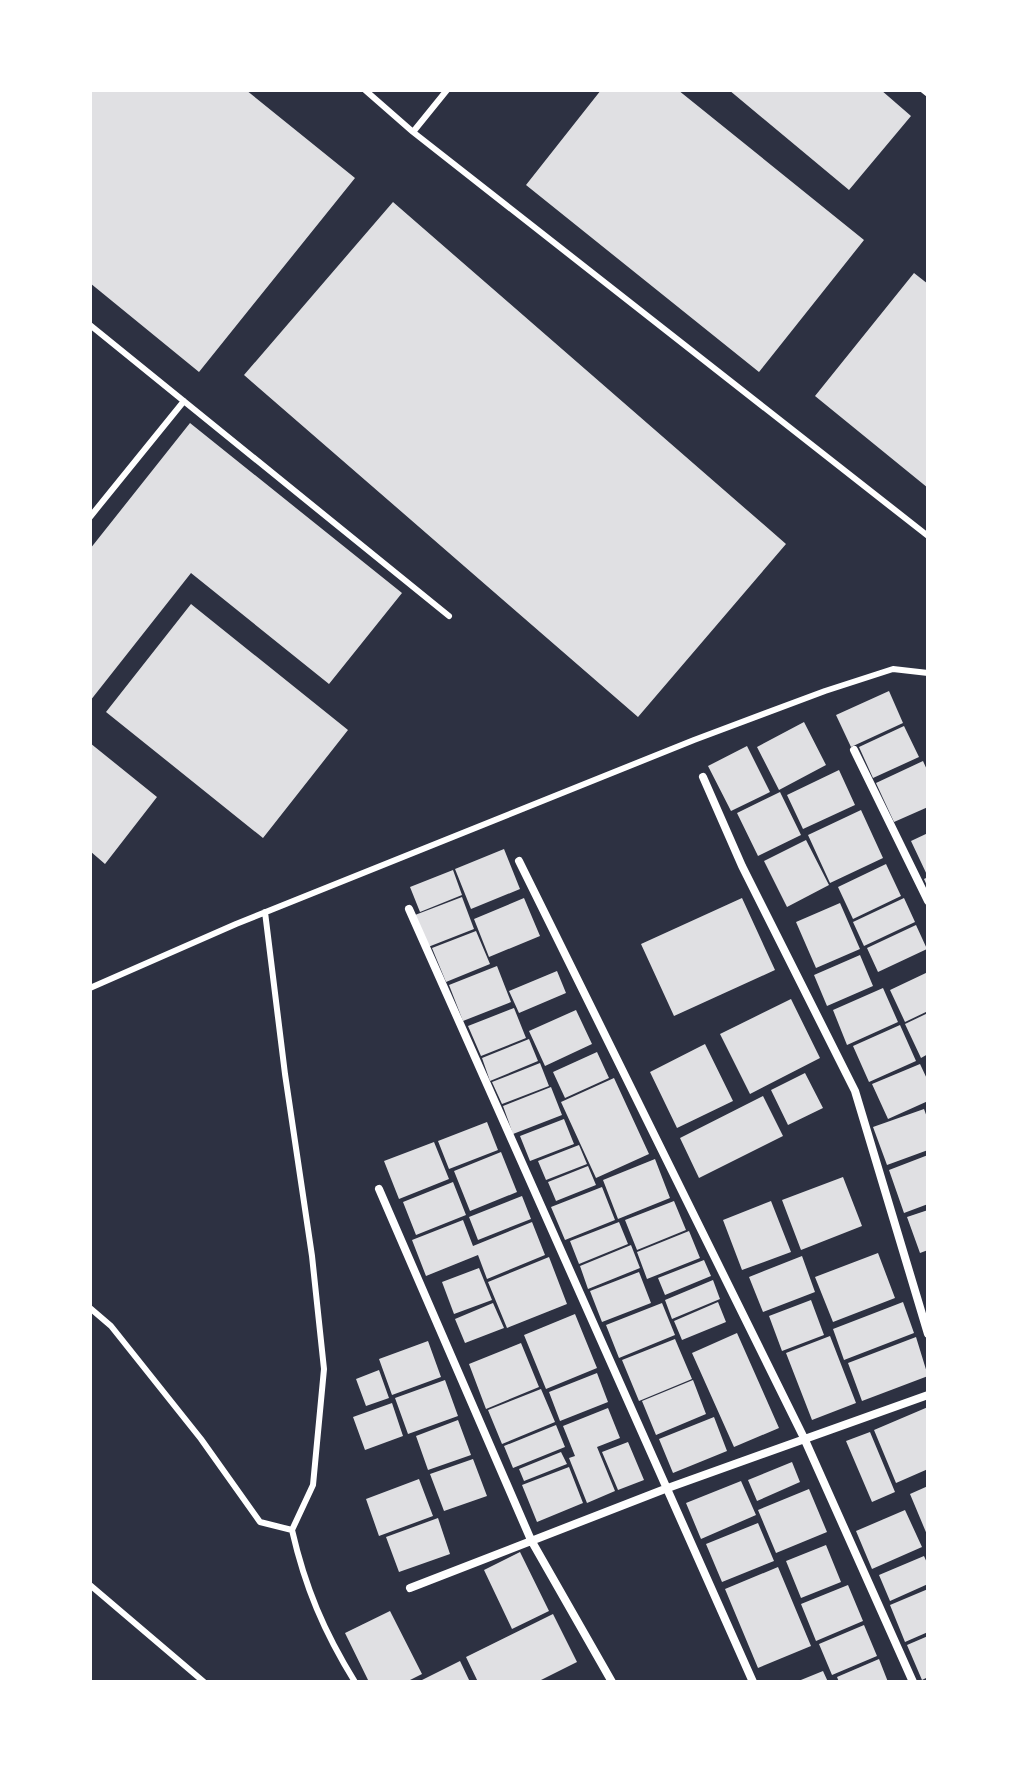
<svg xmlns="http://www.w3.org/2000/svg" width="1018" height="1772" viewBox="0 0 1018 1772" font-family="Lato,sans-serif">
<style>
.building{fill:#e0e0e3}
.lines{fill:none;stroke-linecap:round;stroke-linejoin:round}
.service{stroke:#fff;stroke-width:6}
.minor{stroke:#fff;stroke-width:8}
</style>
<rect width="100%" height="100%" fill="#2d3142"/>
<path class="building" d="M93 90H246L355 178 199 372 90 283V93Z
M601 90H678L864 240 759 372 526 185Z
M729 90H881L911 116 849 190Z
M393 202 786 544 638 717 244 375Z
M914 273 928 284V488L815 396Z
M190 423 402 593 329 684 191 573 90 701V549Z
M191 604 348 730 263 838 106 712Z
M889 691 903 723 851 747 836 715Z
M804 722 826 765 779 790 757 747Z
M904 726 919 757 873 778 859 747Z
M90 743 157 797 105 864 90 851Z
M747 746 770 792 731 811 708 766Z
M923 761 928 772V807L894 822 876 783Z
M839 770 855 805 803 829 787 795Z
M780 792 801 835 758 856 737 813Z
M861 810 883 858 830 883 808 835Z
M928 833V888L924 879 928 877 911 841Z
M806 840 829 885 787 907 764 861Z
M504 849 520 889 471 909 455 869Z
M886 864 901 896 853 919 838 887Z
M453 870 462 895 420 912 410 887Z
M462 897 474 929 428 947 415 915Z
M524 898 540 936 489 957 474 919Z
M742 898 775 970 674 1016 641 944Z
M904 898 915 922 864 946 853 922Z
M840 903 860 949 816 968 796 922Z
M916 925 927 949 878 972 867 948Z
M476 931 490 964 446 982 432 948Z
M860 955 873 986 827 1006 814 975Z
M497 966 511 1002 463 1021 449 985Z
M557 971 566 993 519 1013 509 991Z
M928 972V1011L905 1022 890 990Z
M883 988 898 1022 847 1045 833 1010Z
M791 999 820 1058 750 1094 720 1034Z
M514 1008 526 1038 481 1056 468 1026Z
M576 1010 592 1044 545 1066 529 1031Z
M928 1013V1054L921 1058 905 1024Z
M900 1025 916 1061 869 1082 853 1046Z
M529 1039 538 1061 490 1081 482 1058Z
M705 1044 733 1101 677 1128 650 1072Z
M597 1052 609 1078 565 1098 553 1072Z
M540 1063 549 1086 502 1104 492 1082Z
M920 1064 928 1081V1101L888 1119 872 1084Z
M805 1073 823 1108 788 1125 771 1090Z
M614 1078 649 1154 596 1178 561 1102Z
M551 1087 562 1115 513 1134 503 1106Z
M763 1096 783 1136 699 1178 680 1138Z
M924 1109 928 1120V1150L887 1165 873 1127Z
M564 1119 574 1144 530 1161 520 1136Z
M487 1122 498 1150 449 1169 438 1141Z
M434 1142 449 1179 399 1199 384 1161Z
M579 1145 587 1164 546 1180 538 1161Z
M501 1152 517 1192 470 1211 454 1171Z
M928 1155V1204L904 1213 889 1170Z
M655 1159 670 1198 618 1219 603 1180Z
M588 1166 596 1185 556 1201 548 1182Z
M843 1177 862 1226 801 1250 782 1200Z
M453 1182 466 1215 416 1235 403 1202Z
M602 1187 615 1220 565 1240 551 1207Z
M522 1196 531 1219 478 1240 469 1217Z
M674 1201 686 1230 637 1250 625 1220Z
M771 1201 791 1252 742 1270 723 1220Z
M928 1210V1250L920 1253 907 1217Z
M463 1220 473 1246 532 1222 545 1255 487 1279 478 1255 426 1276 412 1240Z
M619 1222 628 1244 579 1264 570 1241Z
M689 1231 700 1258 647 1279 637 1252Z
M631 1245 640 1268 588 1289 580 1266Z
M878 1253 895 1298 833 1322 815 1277Z
M802 1256 815 1292 763 1312 749 1277Z
M549 1257 567 1304 507 1328 488 1282Z
M704 1260 711 1276 665 1295 658 1278Z
M479 1268 492 1300 454 1314 442 1282Z
M639 1272 651 1303 602 1322 590 1291Z
M713 1280 720 1299 672 1319 665 1300Z
M811 1300 824 1335 782 1351 769 1316Z
M718 1302 726 1322 682 1340 674 1321Z
M903 1302 914 1333 844 1360 833 1329Z
M493 1303 504 1328 465 1343 455 1319Z
M662 1303 675 1335 619 1358 606 1325Z
M575 1314 597 1368 546 1389 524 1335Z
M737 1333 779 1428 734 1447 692 1353Z
M830 1336 856 1403 812 1420 786 1353Z
M916 1337 928 1376 862 1401 848 1363Z
M675 1339 692 1379 639 1401 622 1360Z
M428 1341 441 1377 392 1395 379 1359Z
M521 1343 539 1387 486 1409 469 1364Z
M379 1370 389 1398 366 1406 356 1379Z
M597 1373 608 1402 560 1421 549 1392Z
M445 1380 458 1416 408 1434 395 1398Z
M693 1380 706 1414 656 1435 642 1401Z
M541 1389 555 1422 502 1444 488 1410Z
M392 1403 403 1436 365 1450 353 1417Z
M928 1407V1469L896 1483 874 1430Z
M608 1408 620 1438 597 1447 615 1491 587 1503 569 1458 575 1456 563 1426Z
M714 1417 727 1451 673 1473 659 1439Z
M458 1420 471 1455 428 1470 416 1436Z
M556 1425 565 1447 513 1468 504 1446Z
M870 1432 895 1492 872 1502 846 1441Z
M628 1442 644 1480 618 1490 602 1452Z
M561 1452 567 1464 524 1481 519 1469Z
M473 1459 487 1496 444 1511 430 1474Z
M792 1462 800 1482 757 1501 748 1480Z
M569 1467 583 1503 537 1522 522 1485Z
M419 1479 433 1516 379 1536 366 1499Z
M741 1481 756 1515 701 1539 686 1503Z
M928 1486V1537L910 1494Z
M809 1489 827 1532 776 1553 758 1510Z
M905 1510 922 1547 872 1569 856 1531Z
M438 1518 450 1554 399 1572 386 1537Z
M758 1523 774 1561 722 1582 706 1544Z
M826 1545 841 1582 801 1598 786 1561Z
M520 1552 549 1611 512 1629 484 1570Z
M924 1556 928 1565V1584L890 1601 879 1575Z
M778 1567 811 1646 758 1668 725 1589Z
M848 1585 863 1621 816 1641 801 1604Z
M928 1589V1632L905 1642 890 1605Z
M390 1611 422 1674 406 1682H369L345 1633Z
M553 1614 577 1662 537 1682H478L466 1657Z
M864 1625 877 1656 832 1675 819 1644Z
M928 1636V1677L922 1680 907 1645Z
M879 1659 888 1682H839L837 1677Z
M460 1661 470 1682H418Z
M823 1671 828 1682H796Z"/>
<g class="lines">
<path class="service" d="M365 90 413 132 928 536
M923 90 928 94
M413 132 447 90
M90 325 449 616
M90 517 184 401
M90 988 236 924 694 740 825 691 893 669 928 673
M90 1308 111 1326 201 1439 260 1522 292 1530 313 1485 324 1369 312 1256 285 1074 265 912
M292 1530C305 1587 324 1632 355 1682
M90 1585 204 1682"/>
<path class="minor" d="M854 750 928 901
M703 777 742 866 855 1091 928 1334
M519 861 804 1438 913 1682
M409 909 753 1682
M379 1189 531 1540 612 1682
M410 1588 665 1489 928 1395"/>
</g>
<rect width="1018" height="1772" fill="none" stroke="#ffffff" stroke-width="184"/>
</svg>
